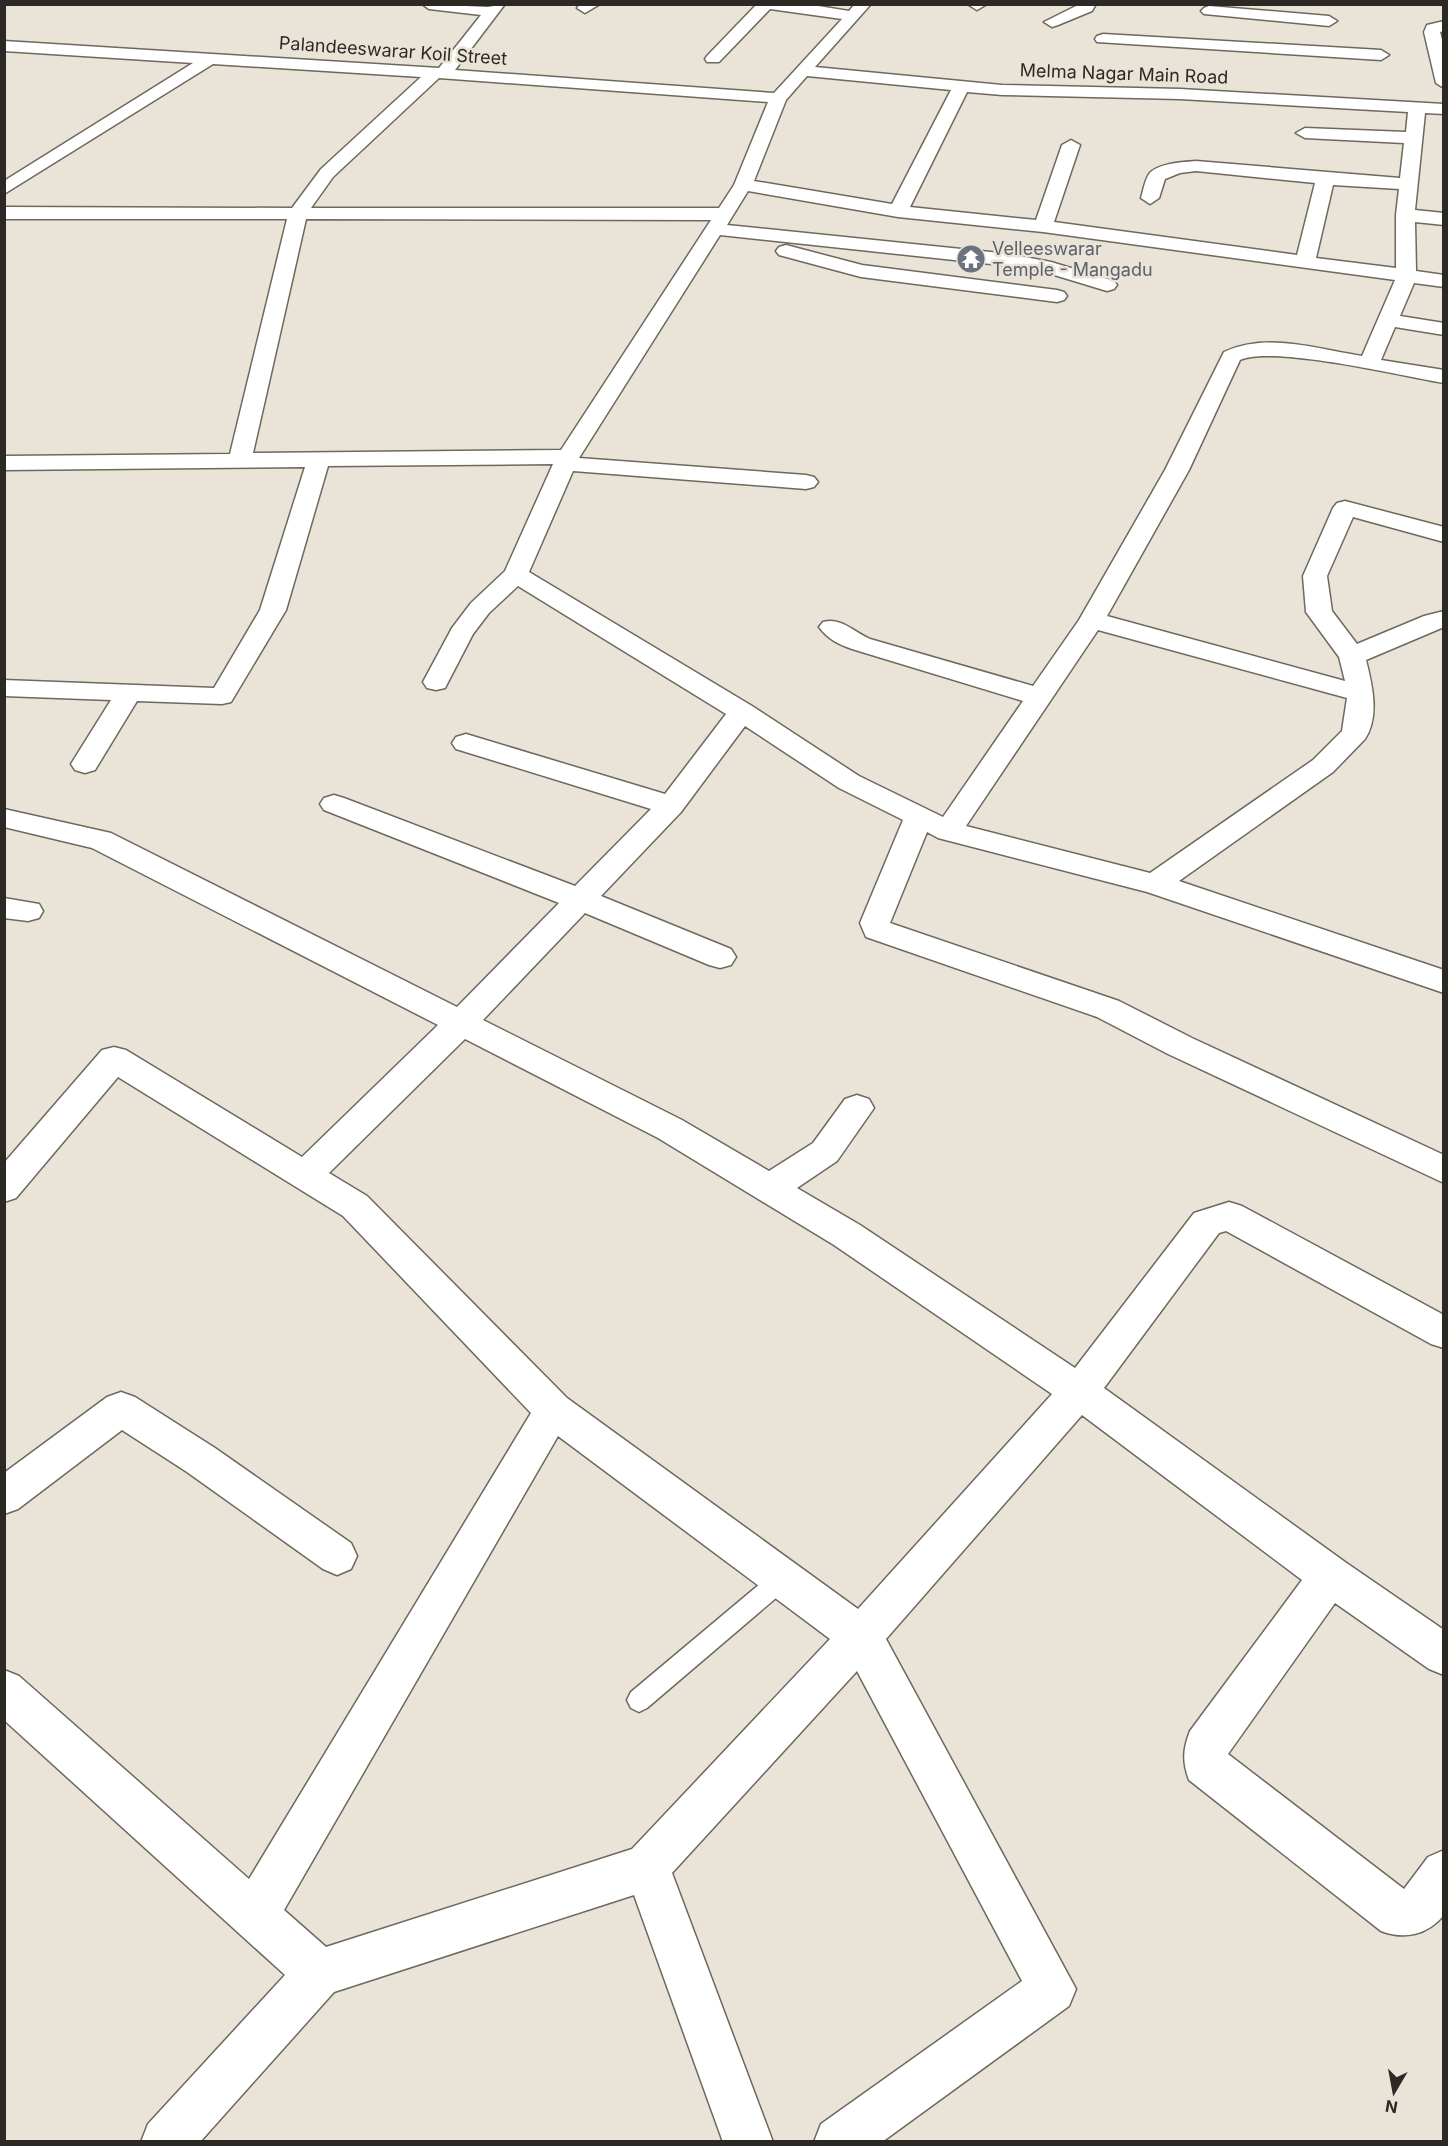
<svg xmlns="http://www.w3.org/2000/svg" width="1448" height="2146" viewBox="0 0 1448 2146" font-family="Inter,sans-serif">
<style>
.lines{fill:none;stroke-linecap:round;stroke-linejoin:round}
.service-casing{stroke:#6e685d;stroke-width:3}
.minor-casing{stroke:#6e685d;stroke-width:3}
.service{fill:#fff;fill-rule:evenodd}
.minor{fill:#fff;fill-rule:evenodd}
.labels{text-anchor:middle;stroke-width:5;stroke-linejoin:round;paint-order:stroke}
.far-street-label{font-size:18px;fill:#2c2925;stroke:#eae3d7}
.far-worship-label{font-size:18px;fill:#5b616d;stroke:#eae3d7;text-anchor:start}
</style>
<rect width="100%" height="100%" fill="#eae3d7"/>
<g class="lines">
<g class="service-casing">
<path id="service" d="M782 1568 790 1572 793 1579 790 1586 647 1708 639 1712 631 1708 627 1700 631 1692 774 1572Z"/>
</g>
<g class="minor-casing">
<path id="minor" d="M422 4 488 7 505 4 455 70 774 93 842 19 770 9 719 62H707L705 59 707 56 757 4H806L849 11 855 4H871L815 67 1002 85 1180 89 1444 104V114L1425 113 1415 210 1444 213V225L1415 222 1416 271 1444 275V287L1414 283 1400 316 1444 323V335L1395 327 1381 360 1444 370V383C1402 376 1272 345 1240 360L1189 470 1107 616 1345 681 1339 657 1306 612 1303 576 1333 508 1337 503 1345 501 1444 527V542L1353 517 1327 576 1332 611 1357 644 1424 616 1444 611V627L1366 660C1372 684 1380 716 1365 739L1333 772 1179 881 1444 970V993L1147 892 938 838 927 832 890 923 1119 1001 1192 1038 1444 1155V1183L1168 1054 1097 1017 866 937 860 923 903 820 839 788 745 726 681 812 601 896 731 949 736 957 731 965 720 968 709 965 585 913 483 1020 682 1120 769 1171 813 1143 845 1099 857 1095 869 1099 874 1108 837 1161 797 1188 860 1225 1075 1368 1194 1213 1229 1202 1242 1206 1444 1315V1348L1431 1344 1226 1231 1219 1233 1104 1388 1345 1562 1444 1630V1675L1429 1669 1335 1603 1228 1754 1404 1889 1428 1857 1444 1850V1915C1427 1935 1405 1940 1381 1931L1189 1780C1182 1761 1183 1749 1190 1731L1302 1580 1082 1415 886 1639 1076 1989 1069 2006 882 2142H814L821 2124 1022 1981 857 1671 672 1873 773 2142H723L634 1895 334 1992 200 2142H141L148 2124 285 1975 4 1720V1670L19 1676 249 1879 531 1413 343 1216 118 1077 16 1198 4 1202V1163L102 1050 114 1047 126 1050 302 1157 438 1025 92 848 4 827V809L111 833 457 1007 559 903 324 810 320 804 324 798 334 795 344 798 575 886 651 809 456 749 452 743 456 737 466 734 476 737 665 794 726 714 518 586 489 613 473 634 445 688 436 690 427 688 423 682 452 628 471 603 505 571 553 464 328 466 286 610 231 702 222 704 137 701 95 770 85 773 75 770 71 764 111 700 4 696V680L214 688 260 610 305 467 4 470V456L230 454 287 219H4V207L292 208 321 169 421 77 213 64 4 194V181L193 63 4 51V41L439 68 481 15 429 9ZM807 76 951 90 892 204 754 181 786 100ZM439 78 768 102 734 185 719 208H311L333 177ZM967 92 1002 95 1180 99 1408 112 1406 132 1305 128 1296 133 1305 138 1404 143 1400 178 1196 161C1183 162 1158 163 1149 174 1145 180 1143 191 1141 198L1150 204 1159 198 1165 179 1180 173 1196 171 1315 183 1297 255 1054 222 1080 145 1071 140 1062 145 1036 220 910 207ZM1333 185 1399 189 1396 215V268L1316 258ZM748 191 898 217 1043 232 1395 280 1362 356C1317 349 1267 332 1224 352L1165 470 1079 620 1033 686 870 639C854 632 841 617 823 622L819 627C828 639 838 644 852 649L1023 701 943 817 859 776 752 706 529 572 573 471 806 489 814 487 818 482 814 477 806 475 579 458 720 235 1010 266 1041 271 1107 291 1114 289 1117 285 1114 281 1051 262 1010 254 727 225ZM306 219 711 220 561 450 253 453ZM1098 630 1347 698 1342 731 1313 760 1150 873 966 826ZM465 1039 658 1138 834 1245 1052 1394 858 1609 567 1398 367 1196 329 1173ZM558 1436 830 1639 632 1849 326 1947 284 1910Z
M580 4H600L585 13 577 8Z
M987 4 977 10 969 5 970 4Z
M1080 4H1096L1092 11 1058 25 1052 27 1044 22Z
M1209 6 1329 16 1337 21 1329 26 1204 14 1201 11 1204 8Z
M1444 21V31L1440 32 1444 47V88L1436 83 1424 32 1427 25Z
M1103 34 1381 50 1389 55 1381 60 1097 42 1095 39 1097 36Z
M786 245 862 265 1057 290 1064 292 1067 296 1064 300 1057 302 861 277 779 255 776 251 779 247Z
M4 898 39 904 43 911 39 918 28 921 4 918Z
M121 1392 135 1397 215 1448 351 1543 357 1556 351 1569 337 1575 323 1569 187 1472 122 1430 18 1509 4 1514V1473L107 1397Z"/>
</g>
<use href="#service" class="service"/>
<use href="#minor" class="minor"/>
</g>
<defs>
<g id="temple-disc" transform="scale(1.5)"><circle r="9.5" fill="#6b7280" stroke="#eae3d7"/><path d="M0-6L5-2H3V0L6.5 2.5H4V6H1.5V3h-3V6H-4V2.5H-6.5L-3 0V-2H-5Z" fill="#fff"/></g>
</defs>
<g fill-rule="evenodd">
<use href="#temple-disc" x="971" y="259"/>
</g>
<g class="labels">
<g class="far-street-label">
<text transform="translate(393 51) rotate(4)" y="6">Palandeeswarar Koil Street</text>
<text transform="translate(1124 74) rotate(2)" y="6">Melma Nagar Main Road</text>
</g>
<g class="far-worship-label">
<text x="992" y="255">Velleeswarar<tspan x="992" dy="21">Temple - Mangadu</tspan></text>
</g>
</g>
<rect width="1448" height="2146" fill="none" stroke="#2c2925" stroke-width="12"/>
<g transform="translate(1394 2092) rotate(190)" stroke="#eae3d7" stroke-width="4.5" paint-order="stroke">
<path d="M0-4.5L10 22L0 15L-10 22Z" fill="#2c2925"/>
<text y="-9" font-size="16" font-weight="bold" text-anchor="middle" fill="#2c2925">N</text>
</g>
</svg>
